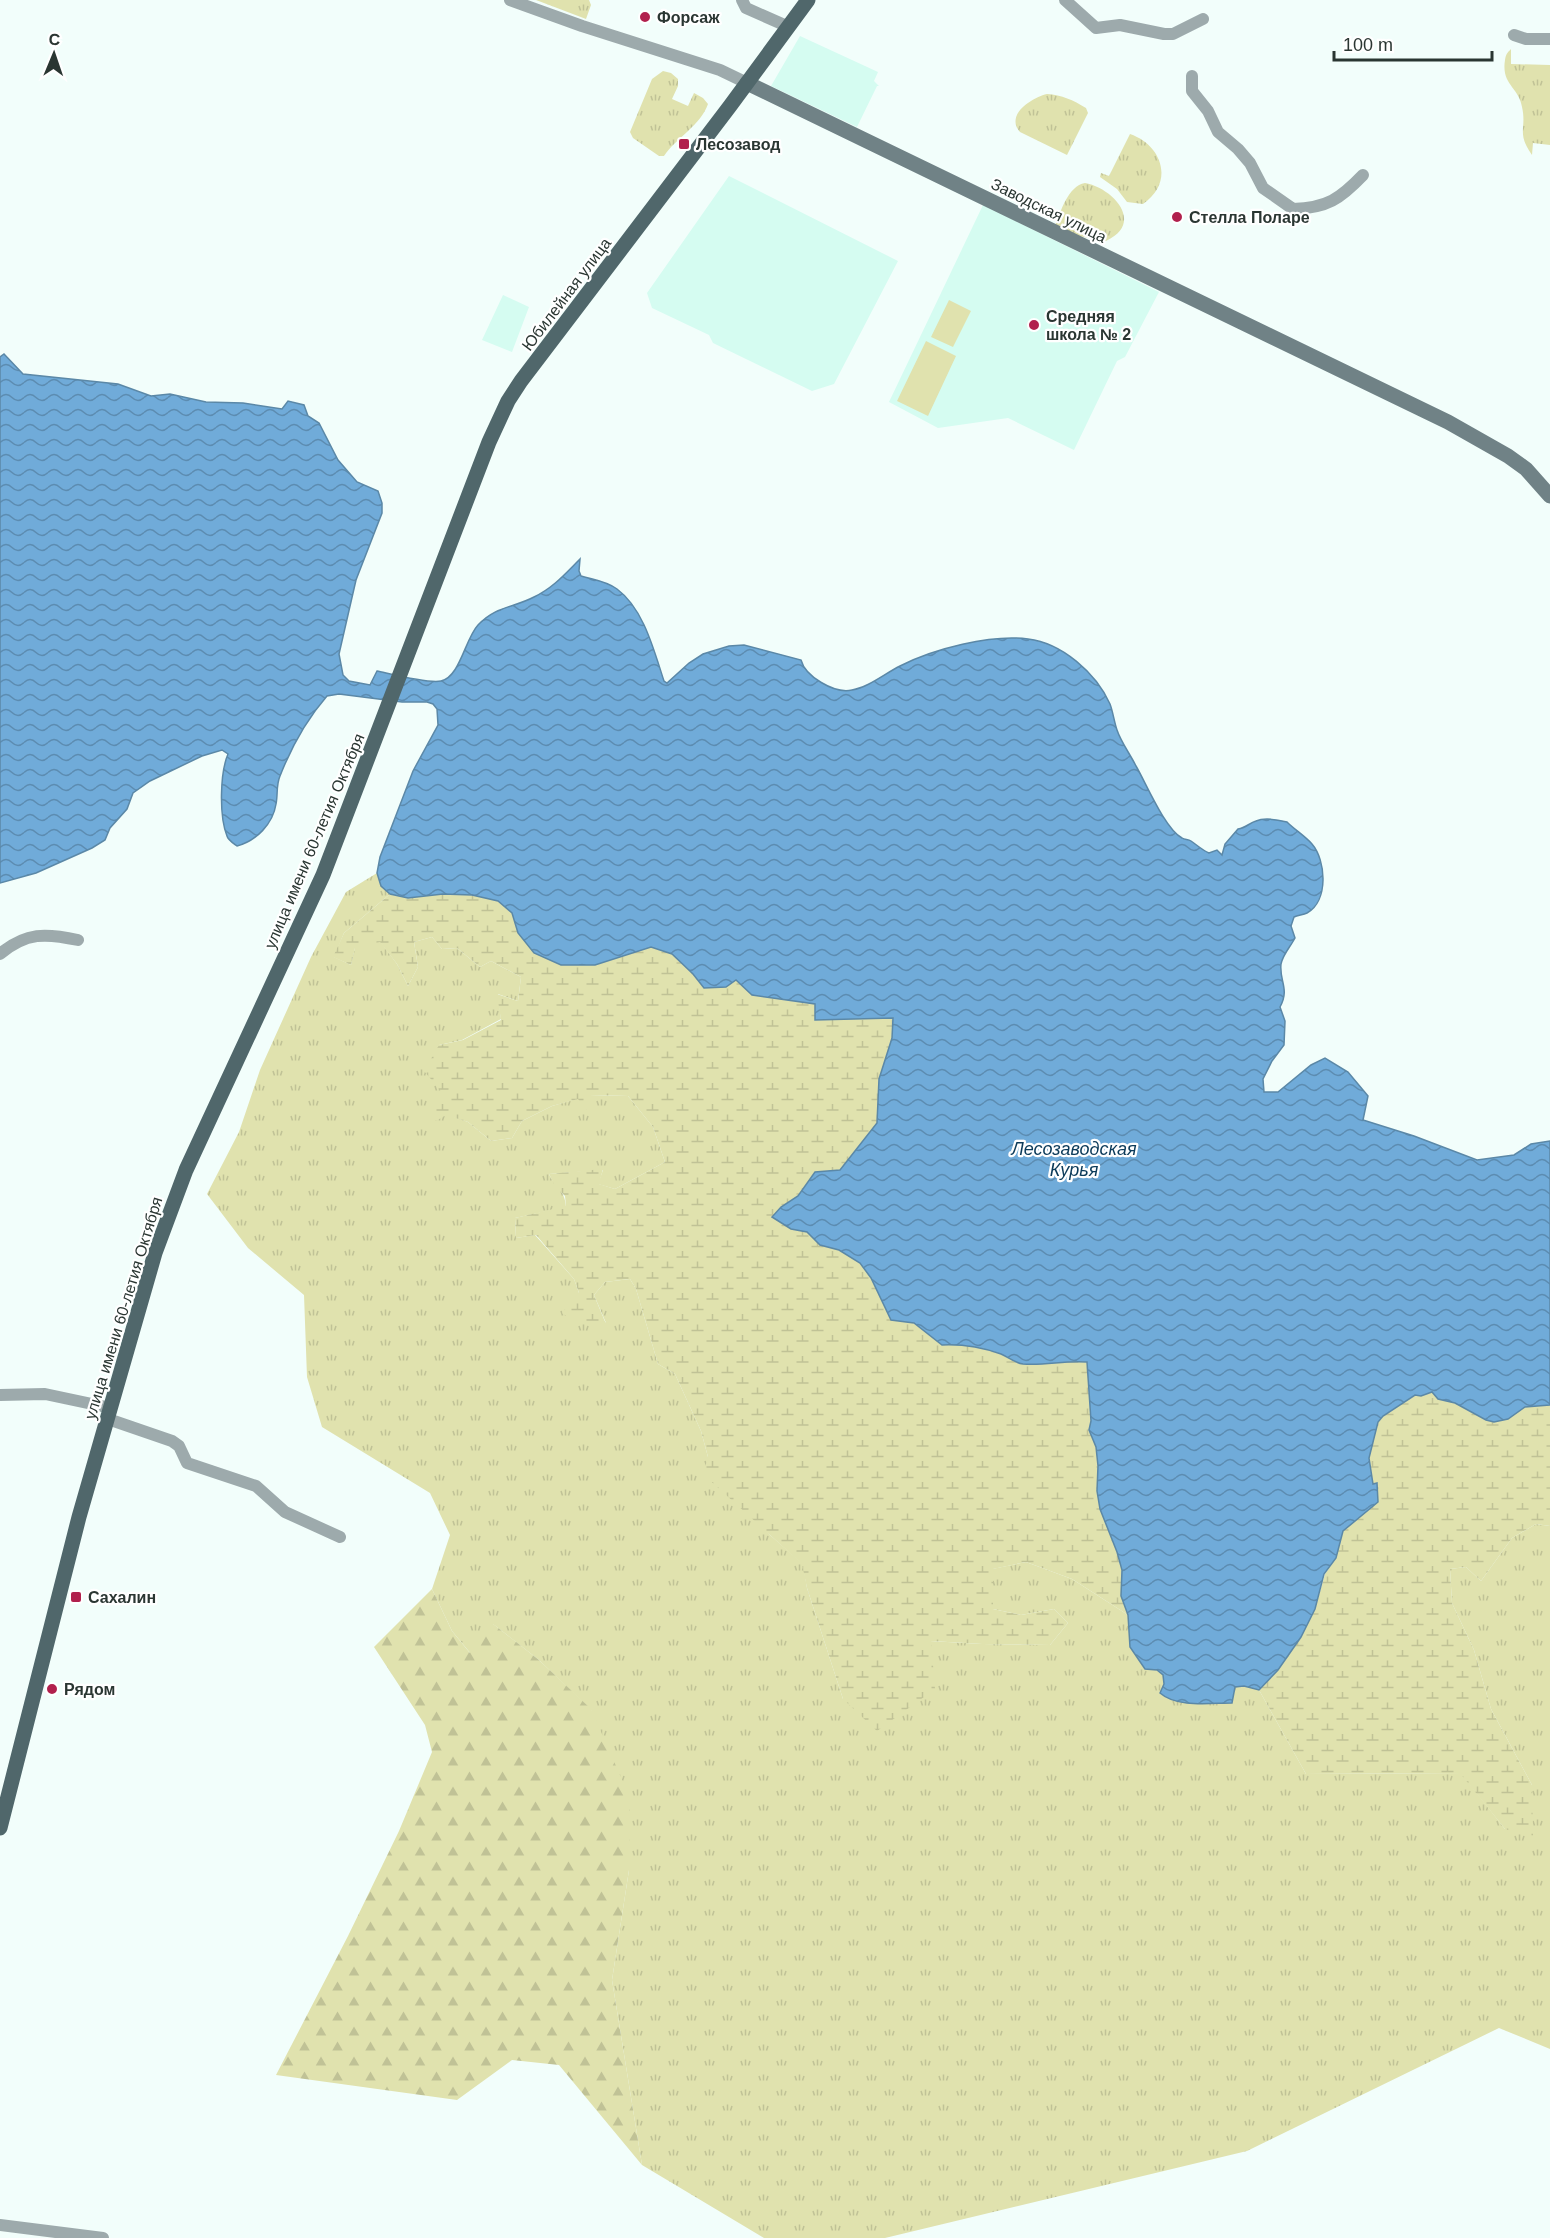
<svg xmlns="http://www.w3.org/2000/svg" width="1550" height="2238" viewBox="0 0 1550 2238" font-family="Arial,sans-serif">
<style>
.built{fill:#d5fcf1}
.grass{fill:url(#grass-tufts)}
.forest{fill:url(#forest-firs)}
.wetland{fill:url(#wetland-marsh)}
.garden{fill:#e0e2ae}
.water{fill:url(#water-waves);stroke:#5b88a7;stroke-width:1.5}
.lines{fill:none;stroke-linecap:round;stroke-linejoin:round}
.street{stroke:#9daaac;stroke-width:12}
.secondary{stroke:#708286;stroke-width:15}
.primary{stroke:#50676b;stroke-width:15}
.poi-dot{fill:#b1204d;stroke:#fff;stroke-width:2}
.labels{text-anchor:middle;stroke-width:4.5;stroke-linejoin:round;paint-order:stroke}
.poi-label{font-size:16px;font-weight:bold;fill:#2a3632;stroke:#fff;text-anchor:start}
.street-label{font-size:16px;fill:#2a3632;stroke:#fff}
.water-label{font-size:18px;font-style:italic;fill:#0c3b5a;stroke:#fff}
</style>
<defs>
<pattern id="grass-tufts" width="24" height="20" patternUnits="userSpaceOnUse" patternTransform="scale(1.5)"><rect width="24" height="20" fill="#e0e2ae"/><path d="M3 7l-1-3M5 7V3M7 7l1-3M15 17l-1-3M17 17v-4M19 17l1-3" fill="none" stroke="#c0c296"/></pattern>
<pattern id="forest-firs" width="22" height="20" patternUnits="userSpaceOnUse" patternTransform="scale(1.5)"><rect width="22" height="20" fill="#e0e2ae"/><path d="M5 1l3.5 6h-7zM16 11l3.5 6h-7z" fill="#c0c296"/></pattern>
<pattern id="wetland-marsh" width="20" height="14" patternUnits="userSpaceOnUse" patternTransform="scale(1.5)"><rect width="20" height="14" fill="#e0e2ae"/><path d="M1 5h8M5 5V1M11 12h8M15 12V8" fill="none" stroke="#c0c296"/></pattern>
<pattern id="water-waves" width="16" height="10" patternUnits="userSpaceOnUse" patternTransform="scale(1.5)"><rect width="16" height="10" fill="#70abd9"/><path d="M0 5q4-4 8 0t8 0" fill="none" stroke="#5c8cb1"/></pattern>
</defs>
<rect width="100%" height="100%" fill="#f2fefb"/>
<path class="built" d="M800 36 878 72 874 81 879 86H877L857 127 771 86Z
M729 176 898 261 834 384 812 391 713 343 709 335 652 308 647 293Z
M983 205 1159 292 1125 357 1117 361 1074 450 1008 418 938 428 889 402Z
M503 295 529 307 512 352 482 340Z"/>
<path class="grass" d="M536 0H589L591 5 586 19Z
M1511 49V64L1550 65V145L1533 143 1532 155C1516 132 1527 129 1522 107 1519 87 1501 85 1505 60 1506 54 1507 53 1511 49Z
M663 71 671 73 678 79V86L672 99 688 106 694 93 703 98 708 104C701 125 676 138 664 156H659L633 138 630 132 652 79Z
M1047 94C1062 95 1073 100 1086 108L1088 113 1067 155 1020 132C1005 115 1031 98 1047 94Z
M1130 134C1162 145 1175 182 1143 204L1127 202 1117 189 1100 177 1101 173 1109 176Z
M1085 183C1113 188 1145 223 1106 241L1073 235 1055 226C1061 211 1068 186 1085 183Z
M377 873 381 886 390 894 344 933 334 957 351 965 355 947 380 941 397 964 408 986 418 967 414 942 432 937 442 949 457 948 480 967 491 961 521 977 518 1001 498 994 501 1019 462 1040 439 1045 446 1114 468 1122 491 1141 512 1138 522 1121 552 1106 590 1095 628 1096 653 1127 665 1162 615 1189 598 1184 603 1170 549 1174C556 1189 565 1190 566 1207L515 1218 516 1238 535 1235 574 1279 579 1293 606 1323 594 1295 605 1282 630 1279 636 1289 658 1364 675 1374 701 1431 708 1457 770 1535 803 1564 807 1588 843 1699 930 1641 982 1644 1050 1645 1068 1623 1054 1609 1021 1615 993 1609 992 1569 1026 1562 1072 1579 1128 1615 1130 1647 1145 1668 1157 1670 1163 1675 1164 1684 1161 1693 1231 1703 1235 1687 1244 1686 1259 1690 1306 1774 1461 1773 1505 1829 1532 1785 1491 1709 1474 1650 1452 1603 1450 1569 1466 1567 1481 1581 1512 1538 1536 1524 1550 1526V2049L1499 2028 1247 2151 885 2238H764L642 2165 612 1980 629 1870 591 1710 539 1660 493 1624 471 1654 452 1631 432 1589 450 1535 430 1493 322 1427 307 1377 304 1295 248 1248 207 1194 239 1132 260 1070 311 957 346 892Z"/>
<path class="forest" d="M432 1589 452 1631 470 1653 492 1623 539 1660 591 1709 630 1798 629 1870 612 1980 642 2165 559 2065 512 2060 457 2100 276 2075 348 1936 399 1831 432 1752 425 1725 374 1647Z"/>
<path class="wetland" d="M390 894 409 898 443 894 472 895 498 901 512 913 518 933 595 965 651 947 672 954 693 974 704 988 736 980 752 995 815 1004 816 1020 893 1018 892 1038 879 1079 877 1123 840 1170 815 1172 798 1196 781 1207 791 1229 807 1232 820 1245 839 1250 860 1263 871 1278 891 1320 914 1323 942 1345C963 1344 981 1347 1001 1354 1008 1357 1015 1363 1023 1364 1045 1366 1065 1360 1087 1362L1091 1421 1090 1430 1096 1447 1098 1466 1097 1491 1100 1509 1117 1552 1122 1570 1121 1596 1128 1615 1072 1579 1026 1562 993 1569V1609L1021 1615 1054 1609 1068 1623 1050 1645 982 1644 931 1641 935 1689 877 1731 843 1699 807 1588 802 1564 703 1474 708 1457 701 1431 675 1374 658 1364 636 1289 630 1279 605 1282 594 1295 606 1324 571 1319 562 1313 579 1293 574 1279 536 1235 516 1238 515 1218 566 1206 565 1196 555 1186 549 1174 603 1169 599 1184 615 1189 665 1162 653 1127 628 1096 591 1095 586 1110 578 1099 552 1106 522 1121 512 1138 491 1141 468 1122 446 1115 436 1121 428 1111 442 1092 424 1071 439 1045 463 1040 501 1020 497 994 518 1001 521 977 491 961 480 967 457 948 442 949 432 937 414 942 418 967 408 986 397 964 380 942 355 948 351 965 333 957 344 933Z
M1433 1392 1438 1399 1455 1403 1486 1420 1508 1419 1525 1407 1550 1405V1526L1536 1524 1512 1538 1481 1581 1466 1567 1450 1569 1452 1603 1474 1650 1491 1709 1532 1785 1533 1837 1505 1829 1460 1773 1306 1774 1259 1690 1278 1670 1301 1637 1315 1609 1325 1574 1336 1558 1343 1531 1378 1502 1376 1483 1373 1484 1369 1458 1378 1422 1383 1416 1415 1395 1421 1396Z"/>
<path class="garden" d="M949 300 971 311 953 347 931 337Z
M926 341 956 356 928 416 897 401Z"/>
<path class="water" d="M4 354 23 374 118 384 151 396 170 394 206 402 243 403 282 409 288 401 304 405 308 416 319 423 338 460 357 482 378 491 382 503V513L356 580 339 654 343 675 349 681 370 685 377 671C391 674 429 684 441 681 460 677 465 639 478 625 496 606 513 608 534 597 553 588 565 574 580 559L579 571 581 576C594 580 606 581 617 589 644 609 654 651 664 681L667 683 689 663 703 654 729 646 744 645 801 660C805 676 834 694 852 690 869 687 884 674 900 666 933 649 991 634 1028 639 1062 643 1096 673 1110 704 1113 712 1114 721 1117 730 1121 742 1130 754 1136 766 1146 783 1165 829 1182 838 1185 840 1188 839 1191 841 1197 845 1202 850 1209 853L1217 850 1222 855 1225 844 1238 829C1246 828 1249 823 1256 821 1265 817 1279 820 1287 822 1295 830 1305 836 1312 844 1326 860 1329 901 1307 913 1303 915 1298 915 1294 917L1291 926 1295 938C1291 946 1283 954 1281 964 1279 981 1290 989 1280 1007L1285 1021 1284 1045 1272 1061 1263 1079 1264 1092H1278L1311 1065 1325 1058 1348 1072 1368 1096 1363 1120 1414 1136 1477 1160 1514 1155 1531 1144 1550 1141V1405L1525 1407 1508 1419 1494 1422 1486 1420 1455 1403 1438 1399 1432 1392 1421 1396 1415 1395 1383 1416 1378 1422 1369 1458 1373 1484 1377 1483 1378 1502 1343 1531 1336 1558 1324 1574 1315 1609 1301 1637 1278 1670 1259 1690 1244 1686 1235 1687 1232 1703C1210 1703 1177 1708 1160 1693L1164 1684 1163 1675 1157 1670 1145 1669 1130 1647 1128 1615 1121 1596 1122 1570 1117 1552 1100 1509 1097 1491 1098 1466 1096 1447 1089 1430 1091 1421 1087 1362C1065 1360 1045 1366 1023 1364 1015 1363 1008 1357 1001 1354 981 1347 963 1344 942 1345L914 1323 891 1320 871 1278 860 1263 839 1250 820 1245 807 1232 791 1229 772 1217 781 1207 798 1196 815 1172 840 1170 877 1123 879 1079 892 1038 893 1018 815 1020V1004L752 995 736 980 726 987 704 988 693 974 672 954 651 947 595 965H561L534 953 518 933 512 913 498 901 472 895 443 894 408 898 390 894 381 886 377 873 380 857 413 771 438 725 437 709 433 704 427 702H402L339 694 327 696C307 719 291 748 280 776 276 785 278 795 276 804 273 824 256 841 237 846 233 843 228 840 227 836 219 816 220 773 228 754L222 750 202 756 150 781 133 793 127 809 110 828 105 840 92 848 36 873 0 883V357Z"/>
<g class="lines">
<path class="street" d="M510 0 582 26 720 70 747 83
M742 0 746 8 789 27
M1065 0 1096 28 1120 25 1164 34H1173L1203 19
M1514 35 1526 39H1550
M1192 76V91L1208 111 1218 132 1238 149 1250 163 1263 188 1293 209C1327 208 1340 199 1363 175
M0 954C26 932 46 933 78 940
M0 1395 45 1394 111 1408
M108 1419 172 1441 179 1446 187 1463 256 1486 285 1512 340 1537
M0 2225 103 2238"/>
<path class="secondary" d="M747 83 1448 422 1508 456 1526 469 1550 496"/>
<path class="primary" d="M0 1828 79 1517 155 1253 186 1170 323 875 489 442 508 401 521 381 730 106 808 0"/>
</g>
<g class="poi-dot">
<circle cx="645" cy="17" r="6"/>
<rect x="678" y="138" width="12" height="12" rx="3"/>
<circle cx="1177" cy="217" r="6"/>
<circle cx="1034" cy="325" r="6"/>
<rect x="70" y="1591" width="12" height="12" rx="3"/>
<circle cx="52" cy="1689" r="6"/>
</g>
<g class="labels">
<g class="poi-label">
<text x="657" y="23">Форсаж</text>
<text x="696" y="150">Лесозавод</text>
<text x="1189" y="223">Стелла Поларе</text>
<text x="1046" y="322">Средняя<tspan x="1046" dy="18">школа № 2</tspan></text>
<text x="88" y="1603">Сахалин</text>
<text x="64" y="1695">Рядом</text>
</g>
<g class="street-label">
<text transform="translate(1049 210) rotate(26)" y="6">Заводская улица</text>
<text transform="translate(566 294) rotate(-53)" y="6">Юбилейная улица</text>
<text transform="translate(314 841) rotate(-67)" y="6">улица имени 60-летия Октября</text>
<text transform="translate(123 1308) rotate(-73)" y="6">улица имени 60-летия Октября</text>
</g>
<g class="water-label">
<text x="1074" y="1155">Лесозаводская<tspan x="1074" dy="21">Курья</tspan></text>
</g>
</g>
<g transform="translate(54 54) rotate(2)" stroke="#ffffff" stroke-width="4.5" paint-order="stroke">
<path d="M0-4.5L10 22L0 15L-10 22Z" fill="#2a3632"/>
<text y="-9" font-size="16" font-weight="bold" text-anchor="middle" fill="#2a3632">С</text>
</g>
<path d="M1334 51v9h158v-9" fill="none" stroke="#2a3632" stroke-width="3"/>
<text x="1343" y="51" font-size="18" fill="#2a3632" stroke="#ffffff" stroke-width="4.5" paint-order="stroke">100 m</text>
</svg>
